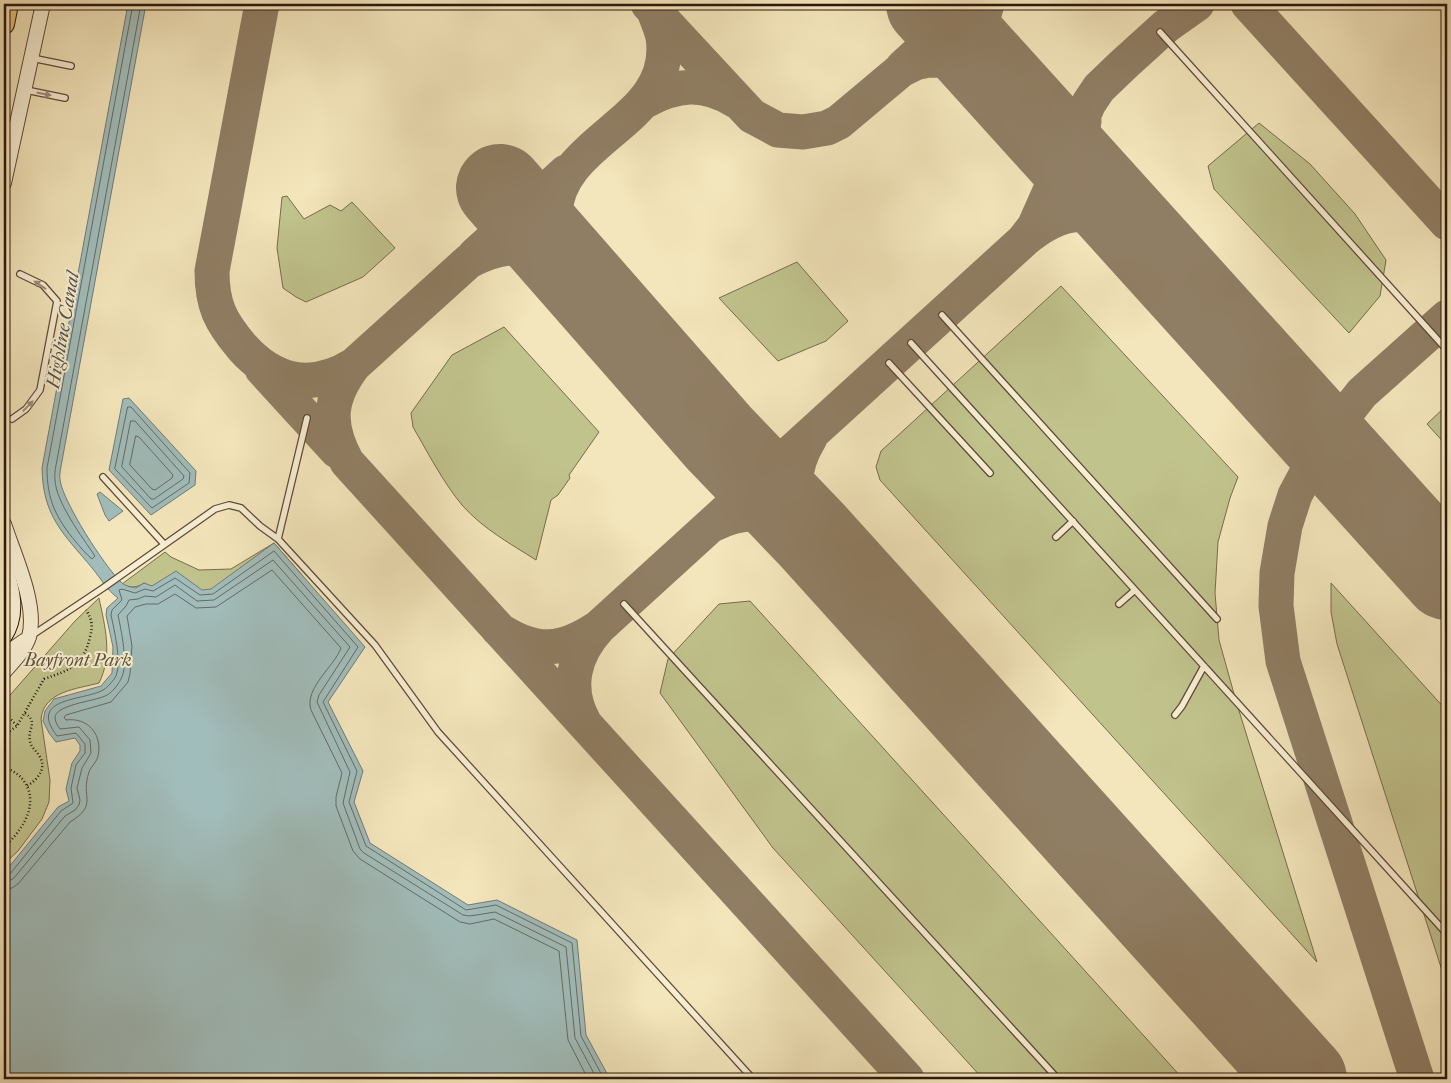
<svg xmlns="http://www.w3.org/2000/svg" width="1451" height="1083" viewBox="0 0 1451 1083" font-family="'IM FELL French Canon',serif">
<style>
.green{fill:#c1c38d;stroke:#776c4d}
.water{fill:#a1bdbb;stroke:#737a75}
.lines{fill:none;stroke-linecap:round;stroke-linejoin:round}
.shore{stroke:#676a64;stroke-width:1}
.taxiway{stroke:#907e64;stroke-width:35}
.runway{stroke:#907e64;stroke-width:88}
.service-casing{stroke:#5f4a39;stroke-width:8}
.tertiary-casing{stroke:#5f4a39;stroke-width:16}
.secondary-casing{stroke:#2d160d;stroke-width:17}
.motorway-casing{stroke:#2d160d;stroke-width:22}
.path{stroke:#2d160d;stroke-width:2.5;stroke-dasharray:1 2.5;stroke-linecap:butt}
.service{stroke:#f8efd3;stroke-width:5.5}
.tertiary{stroke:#f8efd3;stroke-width:14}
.secondary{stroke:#f8efd3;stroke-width:15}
.motorway{stroke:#eac37e;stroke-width:20}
.oneway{fill:#9d8d7a}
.labels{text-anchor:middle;stroke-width:4;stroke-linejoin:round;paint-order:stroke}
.park-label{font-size:18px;font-style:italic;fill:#61533a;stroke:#f8efd3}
.water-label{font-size:19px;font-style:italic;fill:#56504a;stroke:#f8efd3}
</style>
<rect width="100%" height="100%" fill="#f4e6bc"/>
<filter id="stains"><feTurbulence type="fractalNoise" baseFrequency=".004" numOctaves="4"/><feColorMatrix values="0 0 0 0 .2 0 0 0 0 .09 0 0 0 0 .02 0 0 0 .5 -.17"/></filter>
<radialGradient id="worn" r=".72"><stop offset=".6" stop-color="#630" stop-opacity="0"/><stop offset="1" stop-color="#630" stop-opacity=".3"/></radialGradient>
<path class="green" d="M1259 123 1310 164 1355 214 1386 260 1380 296 1349 333 1214 189 1208 166Z
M287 196 304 219 330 205 341 211 352 202 395 248 363 277 306 302 296 297 283 288 277 248 282 197Z
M797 262 848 321 826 341 778 361 719 298Z
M1061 286 1238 477 1230 498 1218 542 1215 593 1219 640 1236 701 1317 962 880 480 876 467 881 451Z
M504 327 599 432 569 475 570 478 558 495 551 500 536 560C511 544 483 529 462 505 443 482 428 453 413 427L411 413 452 355Z
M1447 405V446L1427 424Z
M274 543 302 575 213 598 152 587 144 583C137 588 130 588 122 584L165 552 171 557 199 570 231 569Z
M1331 583 1447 711V986L1337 644 1331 612Z
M99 598C105 627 113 655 99 683 77 689 44 691 41 719L50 780 49 802 42 819 18 851 4 864V702L75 621Z
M750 601 1183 1079H983L773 848 660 693 668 659 719 604Z"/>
<path class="water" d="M128 4H146L62 461C61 467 59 475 60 480 63 502 105 567 121 582 125 586 130 587 136 588L144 583 152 586 176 571 202 590 211 589 274 543 365 647 328 702 363 771 354 802 370 843 468 905 497 900 577 940 586 1035 610 1079H4V873L58 807 69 801 66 789 72 763 80 751V745L75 738 56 742 49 733 43 721 45 711 54 699 101 686 112 673 113 647 106 615 107 608 118 598C107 590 101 579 93 569 63 533 43 517 42 468Z
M129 398 196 471 195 485 151 515 109 470 123 399Z
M100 492 123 511 109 521 105 515 97 494Z"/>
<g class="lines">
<path class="shore" d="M133 4 47 468C47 500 56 518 76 542 81 548 86 554 92 559L95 556C82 537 56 502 55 480 54 473 56 466 57 460L141 4
M128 407H131L190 473 189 483 152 508 115 469Z
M131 421H135L184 476 183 479 154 499H151L122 467Z
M136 436 139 437 173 475 172 478 155 490 152 489 130 465Z
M4 876 10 874 61 811 73 803 71 788 76 765 85 753V744L76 733 57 736C27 697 84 701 103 690 107 688 114 680 116 676 122 662 114 629 111 615L112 610 122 600 119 590 122 589 135 593 145 589 153 591 175 578 200 595 213 594 274 551 358 647 323 702 357 771 349 802 366 846 466 910 496 905 572 943 581 1036 604 1079
M4 882 9 881 14 878 65 816 75 810 79 805 80 800 77 788 82 768 91 753 90 740 79 727 60 729C58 726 55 722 55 718 54 705 95 701 105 696 111 694 118 685 121 679 129 665 121 630 118 615L126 606 129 600 138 599 145 596 156 597 175 585 197 601 214 600 273 560 350 647 319 695 317 702 350 772 343 803 360 849 364 853 463 915 470 916 495 912 566 947 575 1038 597 1079
M4 889 12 888 18 884 70 822C99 804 80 798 89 772 91 766 97 762 98 756 103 734 87 717 66 720L64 717 66 715 111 702 128 682 130 674 132 646 127 616 135 607 146 604H158L175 594 196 608 216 607 272 570 341 648C334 667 304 688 311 710L342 773 336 797V806L353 851 360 859 460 922 470 924 494 919 559 951 568 1040 588 1079"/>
<path class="taxiway" d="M262 4 212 271C212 305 220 321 242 347 274 383 312 391 354 365L469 261C513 239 527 247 569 266
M648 4 752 116 778 130 803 132 827 128 839 122 901 70 915 63 929 60 960 61 974 67 1002 85
M987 4C976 33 988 59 1002 85
M1248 4 1447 223
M903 67 972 4
M645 101C677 84 703 81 736 101
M1084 121C1072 174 1115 201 1142 240
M1024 240C1064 207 1092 207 1135 235
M475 255 566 172
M569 266C562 249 554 233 555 215 556 137 676 123 663 37 661 28 657 19 654 11
M354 365C328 399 327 425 347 462L907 1079
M262 369 337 451
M810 438C797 459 791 482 799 506 802 516 808 525 812 535
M714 524C752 505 778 515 812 535
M498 629C536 654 562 652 599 627L1023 241 1034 227 1089 103 1099 88 1123 65 1166 26 1197 4
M584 722C565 688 574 654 599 627
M1417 1079 1283 661 1276 606 1277 573 1285 526 1295 495 1324 441 1362 393 1447 317"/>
<path class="runway" d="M930 4 1447 576
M500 188 719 438 812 535 1303 1079"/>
<g class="service-casing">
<path id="service" d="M1160 32 1447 350
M32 58 71 66
M26 90 65 98
M942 315 1217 619
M911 343 1447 934
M889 363 990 473
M12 419 26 409 40 390 57 301 43 285 20 274
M103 477 164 544
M1056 537 1073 521
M278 539 307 418
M624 604 1058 1079
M1119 604 1135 590
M31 636 103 588 215 509 229 505 241 508 260 526 278 539 375 645 438 732 753 1079
M1175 715 1182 706 1204 666"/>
</g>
<g class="tertiary-casing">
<path id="tertiary" d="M4 183 43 4
M4 524C14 555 38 605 29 637 25 650 13 662 4 672
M4 655 24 641"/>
</g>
<g class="secondary-casing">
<path id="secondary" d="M4 564C12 588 19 614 4 637"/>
</g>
<g class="motorway-casing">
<path id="motorway" d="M4 24 8 4"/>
</g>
<path class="path" d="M4 712 17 726
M25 713C39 723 27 728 30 741 31 748 37 751 40 757 47 769 37 780 27 786
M4 735 17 726 44 679C70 670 83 666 90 637 93 626 92 619 86 610
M4 768C12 770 19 774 24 781 40 804 22 831 4 847"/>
<use href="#service" class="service"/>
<use href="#tertiary" class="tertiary"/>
<use href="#secondary" class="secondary"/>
<use href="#motorway" class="motorway"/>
</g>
<defs><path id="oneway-solid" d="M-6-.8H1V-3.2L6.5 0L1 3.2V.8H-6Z" transform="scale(1.25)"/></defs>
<g class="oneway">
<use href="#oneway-solid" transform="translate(44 94) rotate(11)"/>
<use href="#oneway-solid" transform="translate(40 285) rotate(-146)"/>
<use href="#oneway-solid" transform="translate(28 406) rotate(-46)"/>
</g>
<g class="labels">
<g class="park-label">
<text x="78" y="666">Bayfront Park</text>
</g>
<g class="water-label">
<text transform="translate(62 330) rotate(-80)" y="7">Highline Canal</text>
</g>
</g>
<rect width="1451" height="1083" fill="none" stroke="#f4e6bc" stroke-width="20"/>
<rect x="5" y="5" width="1441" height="1073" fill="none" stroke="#2d160d" stroke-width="2.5"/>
<rect x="10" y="10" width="1431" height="1063" fill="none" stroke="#2d160d"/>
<rect width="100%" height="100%" filter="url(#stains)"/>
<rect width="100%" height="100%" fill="url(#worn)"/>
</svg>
